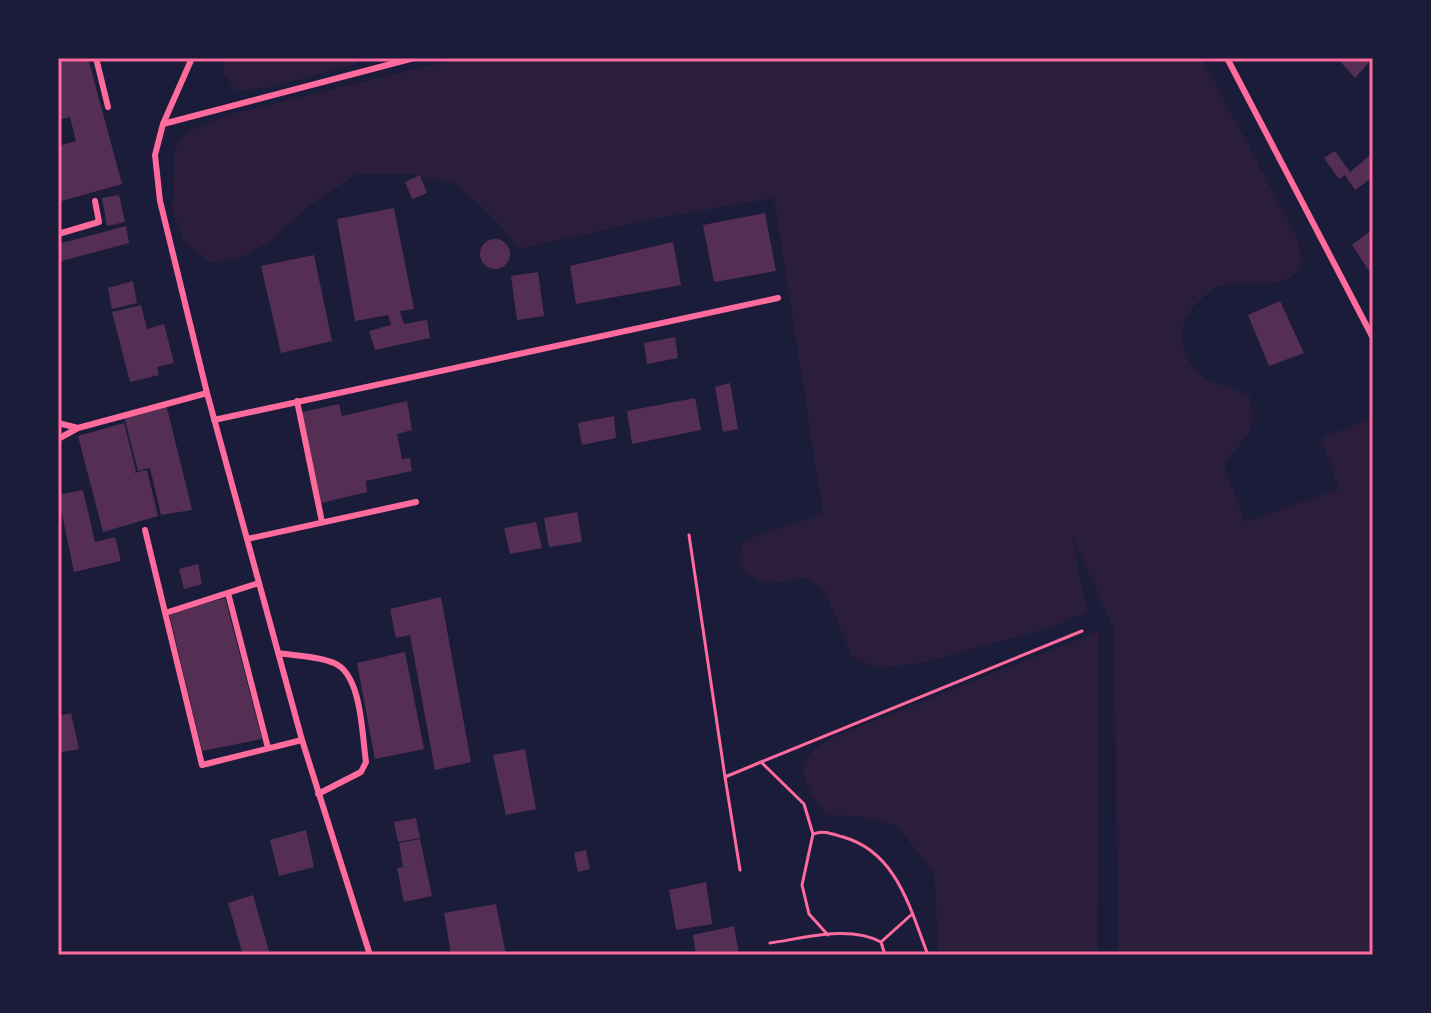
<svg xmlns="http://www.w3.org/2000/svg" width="1431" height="1013" viewBox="0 0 1431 1013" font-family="'Varela Round',sans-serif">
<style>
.green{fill:#2a1e3b}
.building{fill:#542f53}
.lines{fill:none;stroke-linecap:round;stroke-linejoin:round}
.path{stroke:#ff6b9d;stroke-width:3}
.service{stroke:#ff6b9d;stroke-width:6}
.neatline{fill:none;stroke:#ff6b9d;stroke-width:3}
</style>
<rect width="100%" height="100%" fill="#1b1b3a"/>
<path class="green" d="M223 58H355L357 64 271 87 236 91 224 73Z
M462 58H1202L1299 241C1300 253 1305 267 1294 275 1272 292 1233 275 1210 291 1205 295 1201 300 1196 304 1189 311 1183 320 1182 331 1181 342 1184 350 1189 360 1204 388 1225 382 1250 396 1256 439 1246 433 1224 465L1245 522 1339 489 1321 438 1373 418V551L1370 595 1373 602V955H1118L1114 629 1071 535 1088 612 1049 628 921 663 876 668 852 656 824 589 804 577C774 585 764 588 740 566L741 544 763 533 823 514 774 198 659 218 519 249 496 221 456 184 412 174H357L310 205 269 242 239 259 209 262 184 241 172 209 175 149 188 131 234 113Z
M1099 631 1097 955H939L934 873 898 827 867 817 827 815C798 776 788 760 838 735Z"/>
<path class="building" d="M58 58H88L122 184 58 202V146L76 141 70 117 58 120Z
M1337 58H1367L1370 61 1355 78Z
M1335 151 1350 172 1373 153V177L1355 190 1345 175 1339 179 1324 158Z
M420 175 427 193 412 199 405 182Z
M119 195 125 222 107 226 102 198Z
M394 208 414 309 400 311 404 324 427 320 430 338 375 350 369 331 391 325 388 315 355 321 337 219Z
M765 213 776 271 714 282 703 225Z
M126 226 129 243 58 262V244Z
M1373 229V277L1352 245Z
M480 254a15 15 0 1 1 30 0a15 15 0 1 1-30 0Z
M673 242 681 285 576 304 570 266Z
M314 255 332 341 281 353 261 266Z
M538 272 544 316 517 320 511 276Z
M133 281 137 303 112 309 108 288Z
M1280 301 1304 353 1269 366 1248 315Z
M141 305 147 329 164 324 174 363 157 367 159 375 130 382 112 312Z
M675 337 678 358 647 364 644 343Z
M730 383 738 429 723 432 715 387Z
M695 398 701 430 632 444 627 411Z
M407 401 412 430 397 434 402 459 410 458 412 471 366 481 367 492 321 503 302 412 339 404 342 416Z
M166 404 192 510 161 515 150 468 138 471 124 416Z
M614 416 616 438 582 445 578 423Z
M124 423 136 471 134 473 147 470 158 516 103 532 78 436Z
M83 490 95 542 115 537 121 561 74 572 58 495Z
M577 512 582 542 549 547 544 518Z
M536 522 542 548 510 554 504 528Z
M198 564 202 584 184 589 179 569Z
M441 597 471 762 435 770 410 635 396 638 390 609Z
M225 598 262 739 202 751 169 613Z
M405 652 424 749 375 759 357 663Z
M71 713 79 749 58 753V716Z
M525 749 536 809 506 815 493 755Z
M416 818 420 838 398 842 394 822Z
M306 830 314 867 279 876 270 840Z
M420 839 432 896 404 902 397 868 403 867 399 843Z
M586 850 590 869 578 872 574 853Z
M706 882 712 924 676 930 669 890Z
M253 895 270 955H243L228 903Z
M496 904 506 955H451L444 913Z
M734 926 739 955H696L693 935Z"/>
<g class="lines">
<path class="path" d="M689 535 725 777 761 762 804 804 813 834 802 885 809 914 828 935
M761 762 1082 631
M725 777 740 870
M813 834C824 830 832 834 843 837 897 852 910 909 928 955
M881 942 911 915
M770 943C805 938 849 925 881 942L885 955"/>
<path class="service" d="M96 58 108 107
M192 58 163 124 155 155 160 201 207 393 302 740 370 955
M1227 58 1373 338
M163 124 414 58
M58 234 99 222 95 201
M297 401 322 522
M214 420 778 298
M58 423 78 428 207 393
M58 439 78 428
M145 530 202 765 302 740
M247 539 416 502
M228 593 268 748
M165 613 259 583
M278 653C296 656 318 656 334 663 362 674 362 736 366 762L361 772 318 794"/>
</g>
<rect width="1431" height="1013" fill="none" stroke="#1b1b3a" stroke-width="120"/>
<rect x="60" y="60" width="1311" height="893" class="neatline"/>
</svg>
